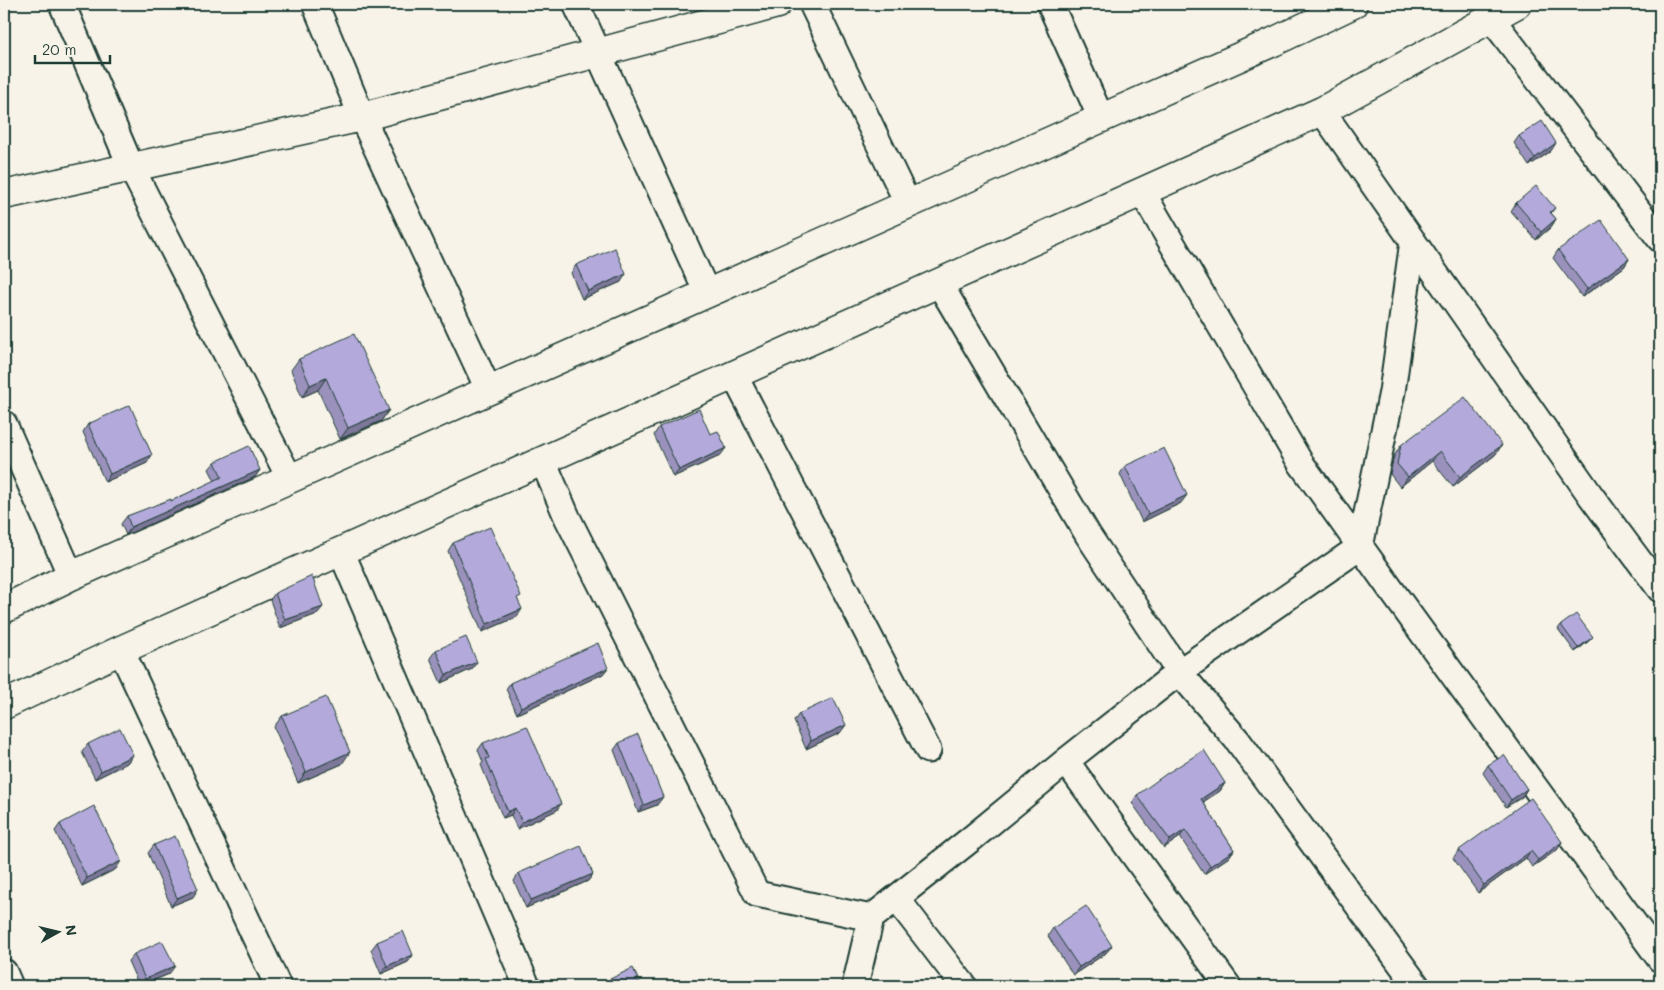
<svg xmlns="http://www.w3.org/2000/svg" width="1664" height="990" viewBox="0 0 1664 990" font-family="Mali,sans-serif">
<style>
.lines{fill:none;stroke-linecap:round;stroke-linejoin:round}
.minor-casing{stroke:#1f3d34;stroke-width:29}
.major-casing{stroke:#1f3d34;stroke-width:31}
.minor{stroke:#f7f3e8;stroke-width:25}
.major{stroke:#f7f3e8;stroke-width:28}
.wall{fill:#9a92bc;stroke:#1f3d34}
.shaded-wall{fill:#7d7799;stroke:#1f3d34}
.building{fill:#b3aadb;stroke:#1f3d34}
</style>
<rect width="100%" height="100%" fill="#f7f3e8"/>
<filter id="ink" filterUnits="userSpaceOnUse"><feTurbulence type="fractalNoise" baseFrequency=".02" numOctaves="2"/><feDisplacementMap in="SourceGraphic" scale="10" xChannelSelector="R" yChannelSelector="G"/><feConvolveMatrix kernelMatrix="1 2 1 2 8 2 1 2 1" color-interpolation-filters="sRGB"/></filter>
<g filter="url(#ink)">
<g class="lines">
<g class="minor-casing">
<path id="minor" d="M62 4 131 167 290 479
M315 4 362 117 489 391
M576 4 707 293
M812 4 908 204
M1050 4 1101 118
M1491 18 1660 239
M1322 111 1591 496 1660 589
M1142 192 1300 462 1392 591 1660 959
M939 283 1088 535 1179 672 1238 741 1417 986
M734 375 928 750
M4 424 71 576
M543 461 567 517 757 894 871 918
M341 551 527 986
M121 650 278 986
M1066 761 1228 986
M897 899 964 986
M4 972 10 986
M855 986 871 918 971 839 1066 761 1179 672 1360 547 1392 392 1413 241"/>
</g>
<g class="major-casing">
<path id="major" d="M4 195 362 117 777 4
M4 609 71 576 1273 42 1353 4
M4 705 121 650 1322 111 1517 4"/>
</g>
<use href="#minor" class="minor"/>
<use href="#major" class="major"/>
</g>
<path class="wall" d="M1519 136 1551 151 1529 166 1514 143Z
M1516 203 1555 208 1551 213 1556 219 1551 227 1536 240 1511 211Z
M1558 250 1629 259 1624 267 1582 297 1553 258Z
M576 265 621 282 582 299 571 273Z
M299 359 389 410 381 421 340 439 318 390 302 397 291 370Z
M88 424 147 463 105 482 83 432Z
M659 427 720 456 673 477 654 435Z
M1401 445H1502L1495 455 1453 487 1432 461 1400 487 1390 474 1394 456Z
M215 462 260 470 255 477 126 535 121 524 127 516 171 501 215 481 209 469Z
M1125 466 1181 503 1142 522 1120 474Z
M453 543 518 600 517 617 482 632 448 551Z
M275 593 317 614 280 628 270 600Z
M1561 625 1593 637 1590 640 1575 652 1558 629Z
M436 650 472 669 441 683 430 658Z
M603 674 517 714 506 689 510 683Z
M799 714 840 733 806 749 794 721Z
M282 716 342 764 298 783 274 727Z
M483 743 557 810 517 829 511 815 503 818 481 765 483 762 478 750Z
M619 743 657 805 638 812 614 750Z
M88 744 133 755 127 763 95 779 82 752Z
M1488 765 1527 789 1522 797 1506 807 1483 773Z
M1225 783 1220 791 1203 802 1234 850 1229 857 1204 874 1180 837 1164 848 1132 803 1137 795Z
M60 824 116 869 82 886 55 831Z
M1562 842 1557 850 1532 867 1526 858 1478 893 1453 858 1459 850Z
M154 845 193 897 171 906 148 853Z
M519 873 593 874 588 881 526 908 514 881Z
M1053 928 1106 953 1073 975 1048 936Z
M377 942 413 955 408 962 381 974 371 950Z
M134 954 169 974 141 986H139L128 961Z
M610 979 641 986H604Z"/>
<path class="shaded-wall" d="M1556 143 1551 151 1529 166 1535 158Z
M1556 219 1551 227 1536 240 1541 232Z
M1629 259 1624 267 1582 297 1587 289Z
M626 274 621 282 582 299 588 291Z
M326 378 318 390 302 397 310 385Z
M389 410 381 421 340 439 348 428Z
M1502 445 1495 455 1453 487 1460 477Z
M726 448 720 456 673 477 679 470Z
M1440 451 1432 461 1400 487 1408 477Z
M152 455 147 463 105 482 110 474Z
M260 470 255 477 126 535 131 527Z
M1187 495 1181 503 1142 522 1148 514Z
M323 607 317 614 280 628 285 620Z
M522 609 517 617 482 632 487 624Z
M1593 637 1590 640 1575 652 1578 648Z
M477 662 472 669 441 683 446 675Z
M608 668 603 674 517 714 521 707Z
M846 725 840 733 806 749 811 741Z
M350 752 342 764 298 783 306 772Z
M133 755 127 763 95 779 101 771Z
M1225 783 1220 791 1195 807 1201 799Z
M1527 789 1522 797 1506 807 1511 800Z
M663 797 657 805 638 812 644 805Z
M561 804 557 810 517 829 522 822Z
M515 808 511 815 503 818 508 812Z
M1185 830 1180 837 1164 848 1170 840Z
M1562 842 1557 850 1532 867 1538 860Z
M1234 850 1229 857 1204 874 1210 866Z
M1531 851 1526 858 1478 893 1484 885Z
M121 861 116 869 82 886 87 878Z
M593 874 588 881 526 908 531 900Z
M198 889 193 897 171 906 177 898Z
M1112 946 1106 953 1073 975 1079 967Z
M413 955 408 962 381 974 387 966Z
M175 966 169 974 140 986 145 979Z"/>
<path class="building" d="M1542 121 1556 143 1535 158 1519 136Z
M1536 186 1555 208 1550 212 1556 219 1541 232 1516 203Z
M1601 220 1629 259 1587 289 1558 250Z
M615 248 626 274 588 291 576 265Z
M354 334 389 410 348 428 326 378 310 385 299 359Z
M1465 397 1502 445 1460 477 1440 451 1408 477 1397 464 1401 445Z
M130 405 152 455 110 474 88 424Z
M699 409 710 434 718 431 726 448 679 470 659 427Z
M249 446 260 470 131 527 127 516 171 499V501L222 477 215 462Z
M1164 448 1187 495 1148 514 1125 466Z
M490 527 521 596 517 598 522 609 487 624 453 543Z
M312 576 323 607 285 620 275 593Z
M1576 614 1593 637 1578 648 1561 625Z
M466 637 477 662 446 675 436 650Z
M598 643 608 668 521 707 510 683Z
M326 697 350 752 306 772 282 716Z
M833 698 846 725 811 741 799 714Z
M527 726 561 804 522 822 515 808 508 812 486 759 489 758 483 743Z
M120 728 133 755 101 771 88 744Z
M638 734 663 797 644 805 619 743Z
M1204 750 1225 783 1201 799 1234 850 1210 866 1185 830 1170 840 1137 795 1166 774Z
M1504 755 1527 789 1511 800 1488 765Z
M1531 798 1562 842 1538 860 1531 851 1484 885 1459 850Z
M94 806 121 861 87 878 60 824Z
M175 836 198 889 177 898 154 845Z
M581 846 593 874 531 900 519 873Z
M1086 906 1112 946 1079 967 1053 928Z
M403 931 413 955 387 966 377 942Z
M162 941 175 966 145 979 134 954Z
M633 968 641 986H613L610 979Z
M1485 979 1490 986H1475Z"/>
</g>
<rect width="1664" height="990" fill="none" stroke="#f7f3e8" stroke-width="20"/>
<rect x="10" y="10" width="1644" height="970" fill="none" stroke="#1f3d34" stroke-width="2" filter="url(#ink)"/>
<g transform="translate(58 932) rotate(82)" stroke="#f7f3e8" stroke-width="4" paint-order="stroke">
<path d="M0-4L9 19L0 12L-9 19Z" fill="#1f3d34"/>
<text y="-8" font-size="14" font-weight="bold" text-anchor="middle" fill="#1f3d34">N</text>
</g>
<path d="M35 55v8h75v-8" fill="none" stroke="#1f3d34" stroke-width="2.5"/>
<text x="42" y="55" font-size="15" fill="#1f3d34" stroke="#f7f3e8" stroke-width="4" paint-order="stroke">20 m</text>
</svg>
